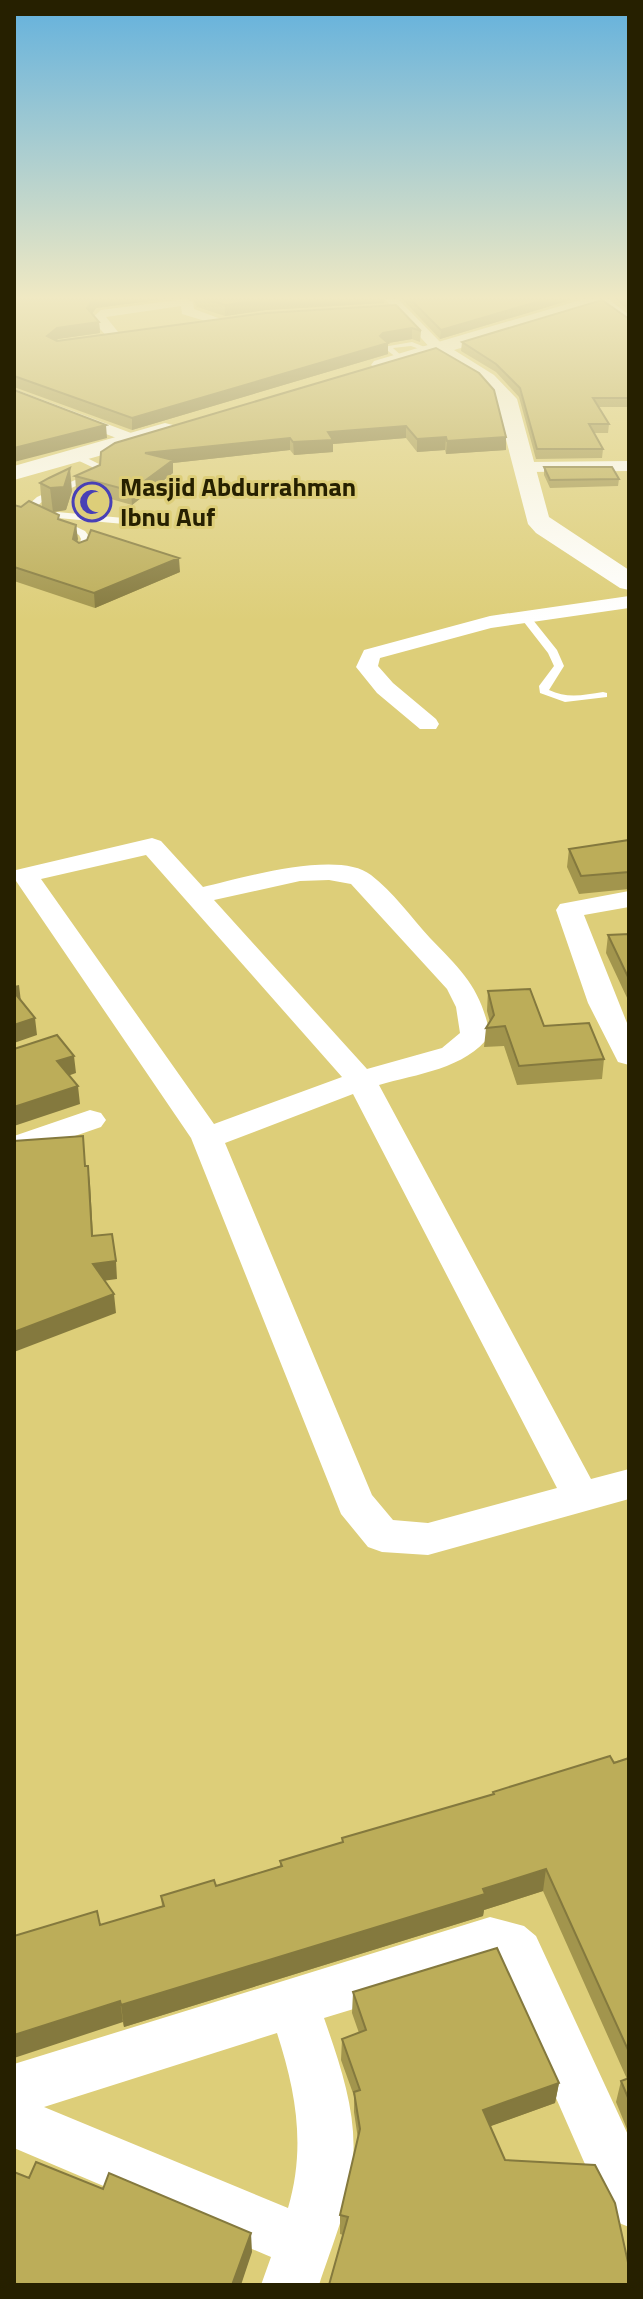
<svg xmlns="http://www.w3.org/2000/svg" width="643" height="2299" viewBox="0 0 643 2299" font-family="'Titillium Web',sans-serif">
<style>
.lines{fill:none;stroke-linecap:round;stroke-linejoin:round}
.lane{fill:#fff;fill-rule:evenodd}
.street{fill:#fff;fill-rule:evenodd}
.secondary{fill:#fff;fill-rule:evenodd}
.wall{fill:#a2954d}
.shaded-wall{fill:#84793e}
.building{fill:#bcad59;stroke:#84793e;stroke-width:2}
.labels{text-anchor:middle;stroke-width:6;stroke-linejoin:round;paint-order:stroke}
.far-poi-label{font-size:26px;font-weight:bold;fill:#262000;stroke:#ddce79;text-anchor:start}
</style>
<rect width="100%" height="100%" fill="#ddce79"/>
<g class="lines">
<path class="lane" d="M412 342 435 351 431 353 411 346 393 348 405 359 401 361 383 347Z
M75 455H81L99 464 100 475 43 501 36 507 53 515 57 512 124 518 129 521 124 524 58 518 85 531 91 539 87 552 82 555 77 552 81 539 79 535 30 511 27 506 37 497 93 472 92 467 75 459Z
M525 614 529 615 557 650 564 666 549 690C567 699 584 695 603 692L607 693V697L565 702 540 693 539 686 554 666 548 653 520 617Z"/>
<path class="street" d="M186 299 193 302 194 309 229 322 222 326 182 314 181 306 106 317 123 338 116 342 111 341 91 319 101 310Z
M385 299H398L444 346V352H434Z
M594 299H608L629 315V325Z
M14 389 139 436 141 439 139 442H127L14 399Z
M629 461V471L526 472 518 467 526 462Z
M629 596V608L491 628 380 658 378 666 393 683 436 719 439 724 436 729H420L377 693 356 667 364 650 490 616Z
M152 838 161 841 203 887C241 878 339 849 371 875 393 892 411 917 430 938 462 971 481 988 490 1035 466 1069 416 1074 379 1085L591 1479 629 1469V1499L428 1555 382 1552 368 1547 341 1514 191 1138 14 878 16 870ZM146 855 342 1077 214 1124 41 879ZM329 880 351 884 447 989 456 1007 460 1033 442 1048 367 1069 214 900 300 881ZM353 1094 557 1488 428 1523 393 1520 372 1495 225 1143Z
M629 891V907L584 915 629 1028V1065L618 1062 588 1003 556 910 560 904Z
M90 1110 101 1113 106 1120 101 1127 14 1157V1136Z
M490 1917 524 1926 536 1936 629 2137V2227L609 2219 500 1970 495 1966 324 2018C340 2064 357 2112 353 2161 350 2204 332 2245 319 2285H261L271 2257 14 2148V2064ZM277 2033C296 2092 306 2147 288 2208L44 2107Z"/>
<path class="secondary" d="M584 299H612L609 303 454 350 494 375 517 399 549 517 629 570V590L620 588 536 533 528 524 496 401 480 383 435 355 381 371 371 365 374 361Z
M165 423 173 425 176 430 173 435 14 480V466Z"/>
</g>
<path class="wall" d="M14 299H164L96 308 92 314 99 322 100 333 58 339 56 341H57L396 305 421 331 420 342 412 339 388 343V354L132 430 14 387Z
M193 299H384V303L266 310 225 316 197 307Z
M402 299H574L440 339Z
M616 299H629V311Z
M628 319 629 407H599L609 424 608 433H594L603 449 602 458 536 459 519 397 496 372 461 351 462 342Z
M436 348 506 437V450L446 454 445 450 417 452 406 438 333 444V452L294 455 290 450 173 463V473L132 505 76 489 75 476Z
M544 467 619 479 618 486 550 488 544 475Z
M40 483 72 491 66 510 53 512 42 507Z
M14 505 76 525 77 542 79 543 180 572 95 608 14 581Z
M629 840V889L579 894 567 867 569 849Z
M629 934V1002L606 953 608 935Z
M488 991 544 1026 604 1059 602 1079 517 1085 504 1046 484 1047 486 1028 490 1022 487 1011Z
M629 1758V2134L616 2102 621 2081 627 2079 543 1891 484 1910 483 1916 124 2027 100 1925 162 1906 161 1896 216 1886 280 1866V1861L342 1842V1838L493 1794V1792Z
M353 1992 559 2083 555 2103 490 2126 343 2235 340 2234V2215L358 2139 354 2112V2096L341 2060 342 2039 359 2033 352 2013Z"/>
<path class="shaded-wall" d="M94 299H164L96 308 88 319 87 308Z
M270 299H384V303L266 310 225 316V305Z
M547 299H574L440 339 441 330Z
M99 322 100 333 58 339 48 347 47 336 57 328Z
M412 328V339L388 343V354L132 430V418L383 333Z
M106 425 107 438 14 462V448Z
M406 426V438L333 444V452L294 455 293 442 328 432Z
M446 437 445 450 417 452V439Z
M506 437V450L446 454 447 441Z
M290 438V450L173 463V473L132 505 131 491 145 453Z
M70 468 72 491 66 510 53 512 50 488Z
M76 525 78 539 74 553 73 539Z
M179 558 180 572 95 608 94 593Z
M19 985 21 1002 14 1004V986Z
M35 1018 37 1035 14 1043V1025Z
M74 1056 76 1073 59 1079 57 1061Z
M78 1086 80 1104 14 1126V1107Z
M88 1166 90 1184 94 1254 92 1236Z
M116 1261 117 1279 95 1282 93 1264Z
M114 1294 116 1313 14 1352V1332Z
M546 1869 543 1891 484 1910 483 1916 124 2027 121 2005Z
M120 2001 123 2022 14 2058V2035Z
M559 2083 555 2103 480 2130 483 2110Z
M251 2233 252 2252 241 2285H232Z"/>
<path class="building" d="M14 299H94L87 308 99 322 57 328 47 336 57 341 266 313 396 305 421 331 412 328 383 333 380 336 388 343 132 418 14 376Z
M206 299H270L225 305Z
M410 299H547L441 330Z
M602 300 629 319V398H593L609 424H589L603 449H537L520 388 496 364 462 342Z
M436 348 479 373 494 390 506 437 447 441 446 437 417 439 406 426 328 432 333 440 293 442 290 438 145 453 173 460 131 491 75 476 100 465 101 452 115 443Z
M14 390 106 425 14 448Z
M544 467H612L619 479 550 480Z
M70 468 64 487 50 488 40 483 49 478Z
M29 501 59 515 58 519 76 525 73 539 79 543 87 540 91 530 179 558 94 593 14 567V505L21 507Z
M629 840V872L581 876 569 849Z
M629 934V979L608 935Z
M530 989 544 1026 589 1023 604 1059 519 1066 505 1026 486 1028 494 1015 488 991Z
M14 992 35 1018 14 1025Z
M57 1035 74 1056 57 1061 78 1086 14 1107V1049Z
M83 1136 85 1166H88L92 1236 112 1234 116 1261 93 1264 114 1294 14 1332V1141Z
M610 1756 614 1763 629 1758V2052L546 1869 483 1889 485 1894 121 2005 120 2001 14 2035V1936L97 1911 100 1925 164 1906 161 1896 214 1880 216 1886 282 1866 280 1861 343 1842 342 1838 494 1794 493 1792Z
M497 1948 559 2083 483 2110 505 2160 595 2165 615 2203 629 2267V2285H329L348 2217 340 2215 360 2129 354 2092 360 2090 342 2039 366 2030 353 1992Z
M629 2078V2100L621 2081Z
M36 2162 103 2189 109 2173 251 2233 232 2285H14V2172L29 2178Z"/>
<linearGradient id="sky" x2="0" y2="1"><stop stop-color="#63b1dd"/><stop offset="0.48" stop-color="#f0e9c3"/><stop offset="1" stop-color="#f0e9c3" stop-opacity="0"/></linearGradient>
<rect width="643" height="621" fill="url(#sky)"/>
<defs>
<g id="mosque-ring" transform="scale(2)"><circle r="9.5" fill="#ddce79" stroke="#4840b6" stroke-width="1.5"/><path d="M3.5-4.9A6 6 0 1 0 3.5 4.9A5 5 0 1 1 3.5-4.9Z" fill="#4840b6"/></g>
</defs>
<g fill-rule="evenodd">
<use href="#mosque-ring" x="92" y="502"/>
</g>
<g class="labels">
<g class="far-poi-label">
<text x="120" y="496">Masjid Abdurrahman<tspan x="120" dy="30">Ibnu Auf</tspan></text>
</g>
</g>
<rect width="643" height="2299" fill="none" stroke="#262000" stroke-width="32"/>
</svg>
